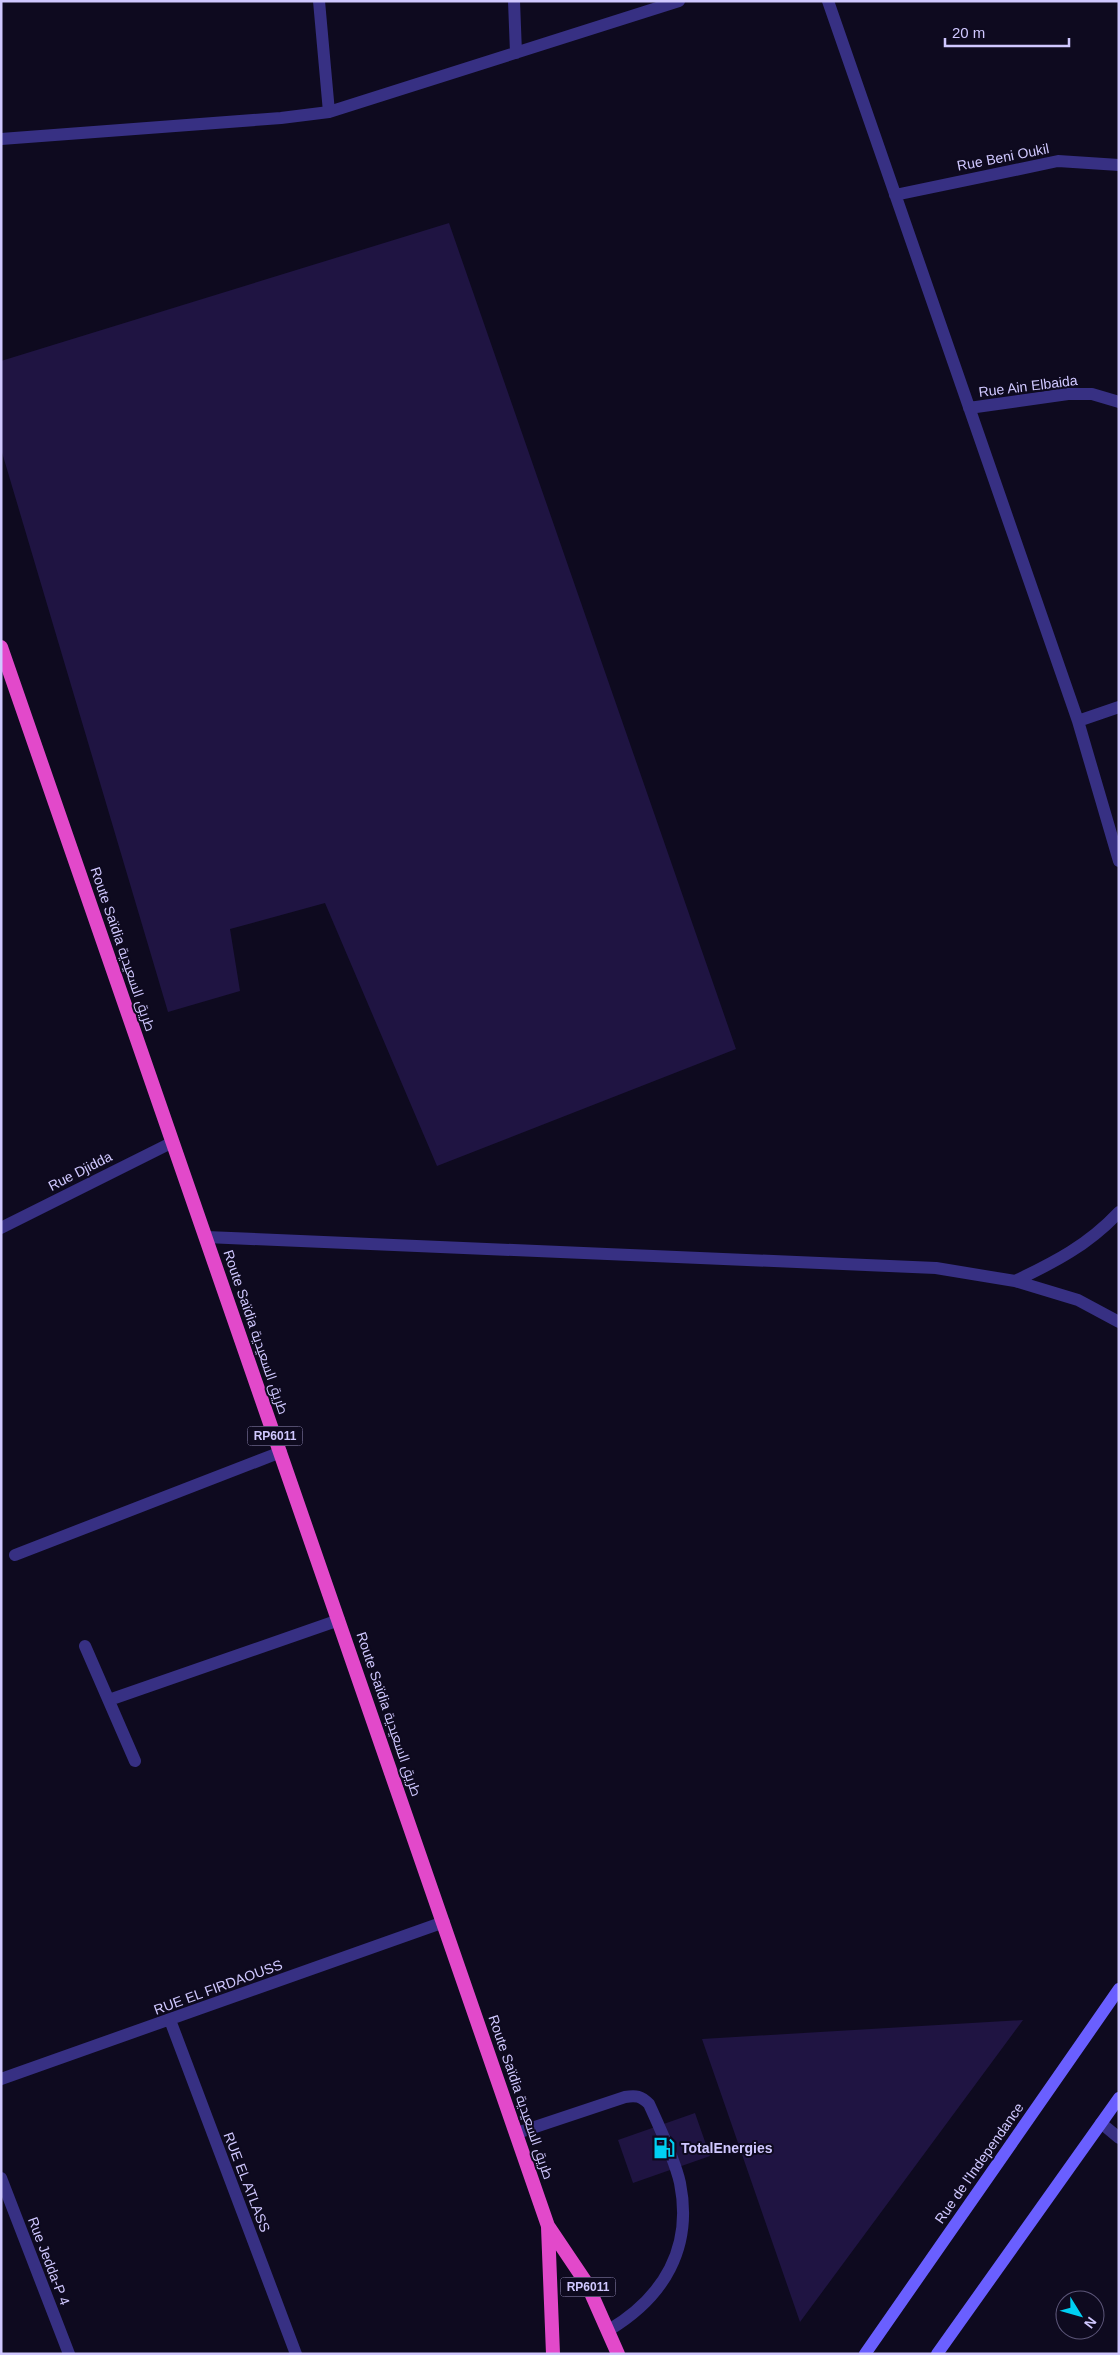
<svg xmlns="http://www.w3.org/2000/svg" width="1120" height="2355" viewBox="0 0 1120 2355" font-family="Arial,Cairo,sans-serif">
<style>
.building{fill:#1f1442}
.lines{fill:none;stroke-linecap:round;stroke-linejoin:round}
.service{stroke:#373083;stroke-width:12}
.minor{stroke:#373083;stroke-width:12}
.tertiary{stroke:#373083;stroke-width:12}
.secondary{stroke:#6a5fff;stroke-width:12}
.trunk{stroke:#e249ca;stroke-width:14}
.labels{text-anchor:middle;stroke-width:4;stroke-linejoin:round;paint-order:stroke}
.shield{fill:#0e0a1f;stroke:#968fbc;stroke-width:1}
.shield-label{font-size:12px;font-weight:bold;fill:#d0c8ff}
.street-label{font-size:14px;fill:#d0c8ff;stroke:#0e0a1f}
.poi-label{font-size:14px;font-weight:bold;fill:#d0c8ff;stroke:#0e0a1f;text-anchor:start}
</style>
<rect width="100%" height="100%" fill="#0e0a1f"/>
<path class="building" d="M449 223 736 1049 437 1166 325 903 230 929 240 991 168 1012 1 449V361Z
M1023 2020 800 2322 702 2039Z
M695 2113 710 2156 633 2183 618 2140Z"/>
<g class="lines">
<path class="service" d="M517 2133 625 2097C636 2095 641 2096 649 2104 659 2126 675 2160 680 2183 693 2248 664 2297 609 2330"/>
<path class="minor" d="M319 1 329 112
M514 1 516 53
M828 1 1078 721 1119 861
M1 139 281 118 329 112 679 1
M895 195 1058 161 1119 165
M969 408 1068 394H1092L1119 402
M1078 721 1119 707
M206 1237 936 1268 1015 1281 1078 1300 1119 1322
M1015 1281C1055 1262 1088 1245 1119 1212
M15 1555 281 1452
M85 1646 135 1761
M109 1700 339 1620
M170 2020 296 2354
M1 2079 444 1922
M1101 2123 1119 2138
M1 2178 69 2354"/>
<path class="tertiary" d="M1 1228 173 1142"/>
<path class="secondary" d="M865 2354 1119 1989
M937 2354 1119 2098"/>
<path class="trunk" d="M1 647 548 2226 587 2284 618 2354
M548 2227 553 2354"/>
</g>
<defs>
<g id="fuel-bare" transform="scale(1.725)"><path d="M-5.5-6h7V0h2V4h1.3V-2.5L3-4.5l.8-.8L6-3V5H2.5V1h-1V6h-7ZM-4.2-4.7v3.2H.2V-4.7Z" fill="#00d0f3" stroke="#0e0a1f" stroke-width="2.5" paint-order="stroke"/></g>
</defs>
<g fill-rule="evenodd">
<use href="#fuel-bare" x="664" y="2148"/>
</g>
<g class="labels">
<g class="shield">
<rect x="247.5" y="1426.5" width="55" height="19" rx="4"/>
<rect x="560.5" y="2277.5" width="55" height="19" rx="4"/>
</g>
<g class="shield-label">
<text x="275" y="1440">RP6011</text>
<text x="588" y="2291">RP6011</text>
</g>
<g class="street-label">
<text transform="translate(1003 157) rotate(-11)" y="5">Rue Beni Oukil</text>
<text transform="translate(1028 386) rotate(-7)" y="5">Rue Ain Elbaida</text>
<text transform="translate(123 949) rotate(71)" y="5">Route Saïdia طريق السعيدية</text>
<text transform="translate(80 1171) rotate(-27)" y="5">Rue Djidda</text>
<text transform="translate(256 1332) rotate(71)" y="5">Route Saïdia طريق السعيدية</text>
<text transform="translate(389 1714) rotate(71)" y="5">Route Saïdia طريق السعيدية</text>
<text transform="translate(218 1987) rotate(-20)" y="5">RUE EL FIRDAOUSS</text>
<text transform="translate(521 2097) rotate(71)" y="5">Route Saïdia طريق السعيدية</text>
<text transform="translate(979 2163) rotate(-55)" y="5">Rue de l'Independance</text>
<text transform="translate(247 2182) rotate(69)" y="5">RUE EL ATLASS</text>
<text transform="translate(49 2261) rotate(69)" y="5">Rue Jedda-P 4</text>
</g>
<g class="poi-label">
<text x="681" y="2153">TotalEnergies</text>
</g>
</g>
<rect width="1120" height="2355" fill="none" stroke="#d0c8ff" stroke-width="5"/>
<g transform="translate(1080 2315) rotate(127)"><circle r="24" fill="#0e0a1f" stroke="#5c5679"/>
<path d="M0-4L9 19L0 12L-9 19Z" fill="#00d0f3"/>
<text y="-8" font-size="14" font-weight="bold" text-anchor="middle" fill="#d0c8ff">N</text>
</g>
<path d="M945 38v8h124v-8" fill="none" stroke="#d0c8ff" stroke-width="2.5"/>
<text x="952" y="38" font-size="15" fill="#d0c8ff" stroke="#0e0a1f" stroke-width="4" paint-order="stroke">20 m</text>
</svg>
